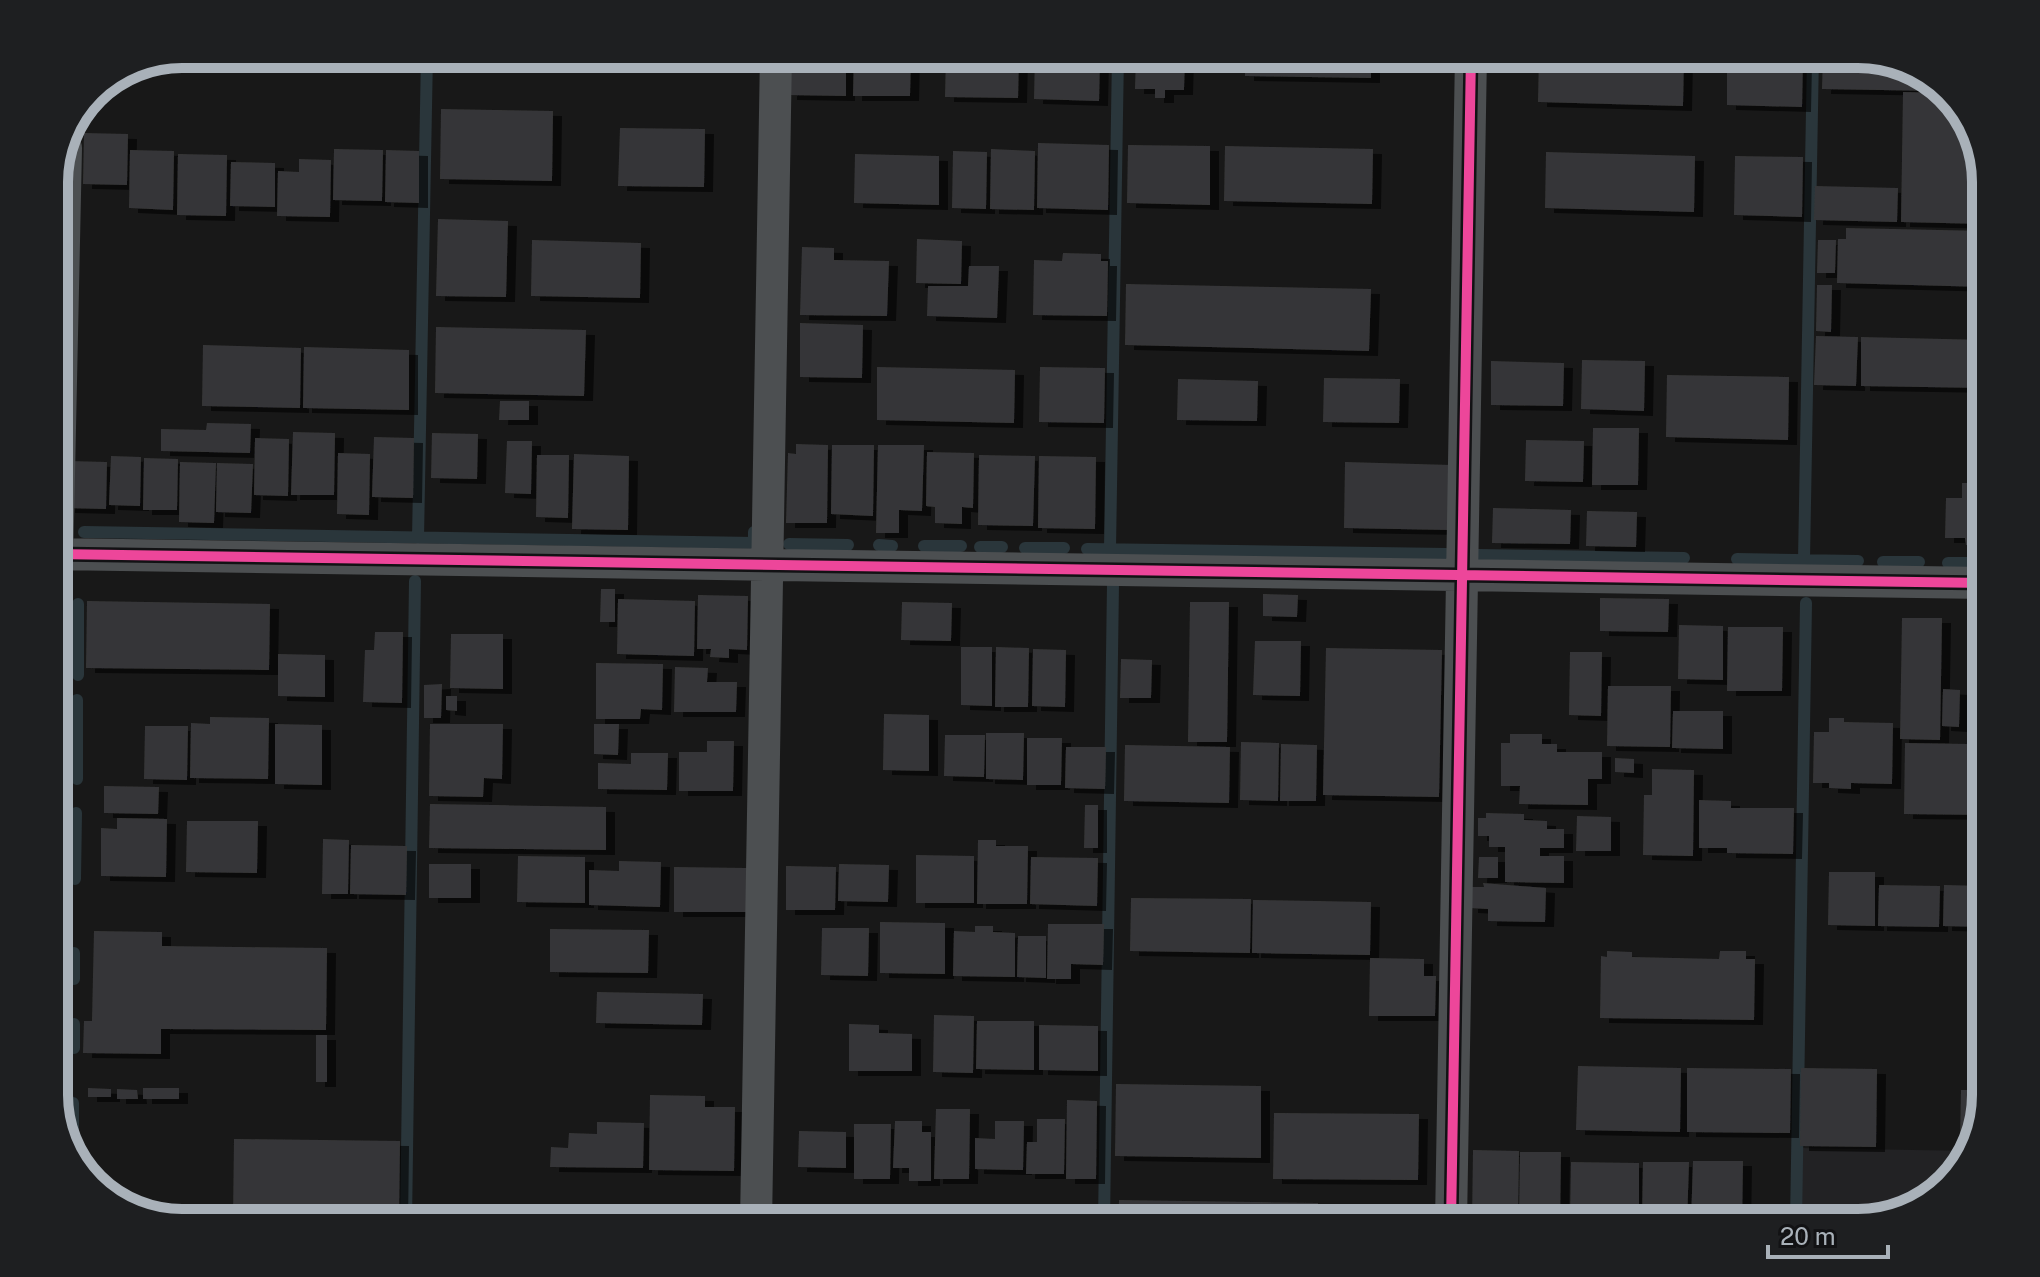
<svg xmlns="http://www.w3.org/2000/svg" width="2040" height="1277" viewBox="0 0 2040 1277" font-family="'Public Sans',sans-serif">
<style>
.built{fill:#222224}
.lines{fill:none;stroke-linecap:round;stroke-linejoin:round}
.stream{stroke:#2a363b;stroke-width:12}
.building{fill:#363637;filter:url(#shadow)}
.minor{stroke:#4c4f51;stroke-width:32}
.cycleway-casing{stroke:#121214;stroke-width:15}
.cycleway{stroke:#ed469a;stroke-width:10}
.rim{fill:none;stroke:#a9b1b9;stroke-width:10}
</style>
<defs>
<filter id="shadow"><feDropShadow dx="9" dy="5" stdDeviation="0" flood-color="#0009"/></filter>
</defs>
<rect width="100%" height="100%" fill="#181818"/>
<path class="built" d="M1801 1148 1971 1151 1969 1159 1922 1206 1858 1223H1800Z"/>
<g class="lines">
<path class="stream" d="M84 532 754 543V532
M418 538 427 54
M789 544 848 545
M879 545 892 546
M924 546H961
M980 547H1002
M1025 548H1064
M1087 549 1446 554
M1110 549 1118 54
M1478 555 1684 558
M1737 559 1858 561
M1804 560 1813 54
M1883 562H1919
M1948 563H1986
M78 675V604
M77 779V700
M75 879 76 813
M74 953V979
M74 1024V1048
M73 1129V1103
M406 1223 415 581
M1104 1223 1113 584
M1796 1223 1806 603"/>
</g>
<path class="building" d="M789 54H846V96L788 95Z
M911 54 910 96H853L854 56Z
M946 54H1019L1018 98 945 97Z
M1035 54 1100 56 1099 101 1034 99Z
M1136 54H1185L1184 90H1165V98H1155V89H1135Z
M1245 54H1361V64L1371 63V78L1245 76Z
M1539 54H1684L1683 106 1538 102Z
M1823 54H1858L1922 71 1938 87V91L1822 89Z
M1727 56 1803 58 1802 107 1727 105Z
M1903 92 1944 93 1969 118 1986 174V224L1901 222Z
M441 109 553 111 552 181 440 179Z
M620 128 705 129 704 187 618 186Z
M84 133 128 134 127 185 83 184Z
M1038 143 1109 145 1108 210 1037 208Z
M1128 145 1210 146V205L1127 203Z
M1225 146 1373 149 1372 204 1224 201Z
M334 149 383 150 382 201 333 200Z
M991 149 1035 151 1034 210 990 209Z
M130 150 174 151 173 210 129 208Z
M386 150 419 151V203L385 202Z
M953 151 987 152 986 209 952 208Z
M1546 152 1695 156 1694 212 1545 208Z
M178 154 227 155 226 216 177 215Z
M855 154 939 156V205L854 203Z
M1735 156 1803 157 1802 217 1734 215Z
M299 159 331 160 330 217 277 216 278 171 299 172Z
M231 162 275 163V207L230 206Z
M1815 186 1898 188 1897 222 1814 220Z
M438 219 508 221 506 297 436 296Z
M1846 228 1986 231V287L1837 283 1838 239H1846Z
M917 239 962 241 961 284 916 283Z
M532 240 641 243 640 298 531 296Z
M1818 240H1836L1835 273H1817Z
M802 247 834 248V260L889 261 887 316 800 315Z
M1063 253 1101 254V261H1108L1107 316 1033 315 1034 260 1062 261Z
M969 266H999L997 318 927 316 928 286H968Z
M1126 284 1371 289 1369 351 1125 345Z
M1817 285H1832L1831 332 1816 331Z
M800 323 863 325 862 378 800 377Z
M436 327 586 330 584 396 435 393Z
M1816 336 1858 337 1856 386 1814 385Z
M1861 337 1986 340V388L1861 386Z
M203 345 301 348 300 408 202 406Z
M304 347 409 350V410L303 408Z
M1582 360 1645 361 1644 411 1581 409Z
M1491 361 1564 363 1563 406 1491 405Z
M877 367 1015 370 1014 423 877 420Z
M1040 367 1105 368 1104 423 1039 422Z
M1667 375 1789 377 1788 440 1666 437Z
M1324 378 1400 379 1399 423 1323 422Z
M1178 379 1258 381 1257 421 1177 420Z
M500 401H529V420H499Z
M207 423 251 424 250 453 161 451V429L206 430Z
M1593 428H1639L1638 485H1592Z
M293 432 335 433 334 495H291Z
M432 433 478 434 477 479 431 478Z
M374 437 414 438 413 498 372 497Z
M255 438 289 439 288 496 254 495Z
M1526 440 1584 441 1583 482 1525 481Z
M507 441H532L531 494 505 493Z
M796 444 828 445 827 523H786L788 453 796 454Z
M832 445H874L873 516 831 514Z
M878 445H924L922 511 899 510V533H876Z
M927 452 974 453 973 508 962 507V524L935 523V507L926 506Z
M338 453 370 454 369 515 337 514Z
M574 454 629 456 628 530 572 529Z
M537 455H569L568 518 536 517Z
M979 455 1035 456 1033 526 978 525Z
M111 456 141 457 140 506 109 505Z
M1039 456 1096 457 1095 529 1038 528Z
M144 458 178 459 177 510H143Z
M68 461 107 462 106 509 66 508Z
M180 462 216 463 214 523 179 522Z
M1345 462 1452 465 1450 530 1344 528Z
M217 463 253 464 251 513 216 512Z
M1962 483H1986V545H1966L1965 538H1945L1946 498H1962Z
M1493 508 1571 510 1570 544 1492 543Z
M1587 511 1637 512 1636 547 1586 546Z
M601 589H615V622H600Z
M1263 594 1298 595 1297 617 1263 616Z
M698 595 748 596 747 650 729 649V658L710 657 711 649H697Z
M1600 598 1669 599 1668 632 1600 631Z
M618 599 695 601 694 656 617 654Z
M87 601 270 604 269 670 86 668Z
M902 602 952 603 951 641 901 640Z
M1190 602H1229L1227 742H1188Z
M1902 618H1942L1940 740 1900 739Z
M1679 625 1723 626V680L1678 679Z
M1728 627H1783L1782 691H1727Z
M375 632H403L402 703 363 702 365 650H374Z
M451 634H503V689L450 688Z
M1255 641H1301L1300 696 1253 695Z
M961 647H992V706L961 705Z
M996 647 1029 648 1028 707H995Z
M1326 648 1442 650 1439 797 1323 795Z
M1033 649 1066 650 1065 707 1032 706Z
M1570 652H1602L1601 716 1569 715Z
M278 654 325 655V697L278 696Z
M1121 659 1152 660 1151 698H1120Z
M596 663 663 664 662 710 641 709 640 719H596Z
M675 667 708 668 707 682H737L736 712H674Z
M442 684 441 718H424V685Z
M1608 686H1671L1670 747 1607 746Z
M1943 689 1960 690 1959 727 1942 726Z
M1970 695H1986V815L1904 814 1905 743 1970 744Z
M446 696H457V711L446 710Z
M1673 711H1723V749L1672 748Z
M884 714 929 715V771L883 770Z
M210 717 269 718 268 779 190 778 191 723 210 724Z
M1829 718H1844V722L1893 723 1892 784 1851 783V789L1829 788V783H1813L1814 732H1829Z
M275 724 322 725V785L275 784Z
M430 724H503L502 779 484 778 483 797 429 796Z
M594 724H619L618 755 594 754Z
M145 726H188L187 780 144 779Z
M986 733H1024L1023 780 986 779Z
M1510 734H1542V744H1557V752H1602V779H1588V805L1519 804 1520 786H1501V743H1510Z
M945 735H985L984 777 944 776Z
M1027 738H1062L1061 785H1027Z
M707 741H734L733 791H679V752H707Z
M1241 742 1279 743 1278 801 1240 800Z
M1281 744 1317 745 1316 801H1280Z
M1125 745 1230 747 1229 803 1124 801Z
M1066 747H1106L1105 789 1065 788Z
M631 753H668L667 790 598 789V763L631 764Z
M1615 758 1634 759V773L1615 772Z
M1652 769 1694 770 1693 856 1643 855 1644 795H1652Z
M104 786 159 787 158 814 104 813Z
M1699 800 1731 801V808H1794L1793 854 1727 853V848H1699Z
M430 804 606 807V850L429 848Z
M1085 805H1098V848H1084Z
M1486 813 1524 814V820L1547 821V829H1564V848H1540V856H1564V883L1505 882V847H1489V836H1478V818H1486Z
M1577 816 1611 817V851H1576Z
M117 818 167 819 166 877 101 876V828L117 829Z
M187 821H258L257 873 186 872Z
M323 839 349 840 348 894H322Z
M978 840H996V846H1028L1027 904H977Z
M351 845 407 846 406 895 350 894Z
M916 855 974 856V903H916Z
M518 856 585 857V903L517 902Z
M1031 857 1098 858 1097 906 1030 904Z
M1479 857H1498V878H1478Z
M619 861 661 862 660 907 589 905V870L619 871Z
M429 864H471V898H429Z
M839 864 889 865 888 902 838 901Z
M786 866 836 867 835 910H786Z
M674 867 747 868V912H674Z
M1829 872H1875V926L1828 925Z
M1483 883 1546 888 1545 922 1488 921V909L1469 908V887H1484Z
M1879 885 1940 886 1939 927 1878 926Z
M1944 885 1986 886V927L1943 926Z
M1131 898 1251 899 1250 953 1130 951Z
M1253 900 1371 902 1370 955 1252 953Z
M880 922 945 923V974L880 973Z
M1048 924H1104L1103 965 1071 964V979H1047Z
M975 926H993V932L1015 933V977L953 976 954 931 975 932Z
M822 928H869L868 976 821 975Z
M550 929 649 930 648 973 550 972Z
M94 931 162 932V946L327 948 326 1030 161 1029V1054L83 1053 84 1021H92Z
M1018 936H1046V978L1017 977Z
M1607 951 1632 952V957L1719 959 1720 951H1746V959H1755L1754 1020 1600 1018 1601 956 1607 957Z
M1370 958 1424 959V976H1436L1435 1016H1369Z
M597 992 703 994 702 1025 596 1023Z
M934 1015 974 1016 973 1073 933 1072Z
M977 1021H1034V1070L976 1069Z
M849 1024 879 1025V1033L912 1034V1071H849Z
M1039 1025 1098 1026V1071L1039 1070Z
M316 1035H327V1082H316Z
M1578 1066 1681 1068 1680 1132 1576 1130Z
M1687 1068 1791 1069 1790 1133 1687 1132Z
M1801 1068 1877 1069 1876 1147 1800 1146Z
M1116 1084 1261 1086V1158L1115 1156Z
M88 1088 111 1089V1097H88Z
M143 1088H179V1099H143Z
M117 1089 137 1090 138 1099H117Z
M1961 1090H1986L1973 1142H1960Z
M650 1095 705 1096V1107H735L734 1171 649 1170Z
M1067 1100 1097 1101 1096 1179H1066Z
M936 1109H970L969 1179H934Z
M1274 1113 1419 1114 1418 1180 1273 1179Z
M1037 1119H1065L1064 1174H1026L1027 1142H1037Z
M895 1121H922V1132H931V1181H909V1168H893Z
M995 1121H1024L1023 1170 975 1169V1138L995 1139Z
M597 1122 644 1123 643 1168 550 1167 551 1147 568 1148 569 1133 597 1134Z
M854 1124H891L890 1179H854Z
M799 1131 846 1132V1168L798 1167Z
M234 1139 400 1141 399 1220 330 1223 331 1220 233 1218Z
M1473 1150 1519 1151 1518 1223 1472 1222Z
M1520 1152H1561L1560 1218H1549V1223H1519Z
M1693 1161H1743L1742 1223H1691Z
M1571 1162 1639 1163V1219L1570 1218Z
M1643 1162H1689L1687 1223H1642Z
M1119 1200 1318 1203 1317 1223H1118Z
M957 1219H978V1223H957Z"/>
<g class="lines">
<path class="minor" d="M54 554 1986 583
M54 708 66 148
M756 1223 776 54
M1451 1223 1471 54"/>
<g class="cycleway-casing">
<path id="cycleway" d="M54 554 1986 583
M1451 1223 1471 54"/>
</g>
<use href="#cycleway" class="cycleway"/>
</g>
<path d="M0 0H2040V1277H0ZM182 68H1858A114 114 0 0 1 1972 182V1095A114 114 0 0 1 1858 1209H182A114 114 0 0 1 68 1095V182A114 114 0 0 1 182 68Z" fill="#1e1f21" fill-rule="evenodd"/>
<path class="rim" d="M182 68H1858A114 114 0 0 1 1972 182V1095A114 114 0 0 1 1858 1209H182A114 114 0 0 1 68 1095V182A114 114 0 0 1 182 68Z"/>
<path d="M1768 1245v12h120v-12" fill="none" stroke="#a9b1b9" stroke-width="4"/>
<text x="1780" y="1245" font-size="24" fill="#a9b1b9" stroke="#121214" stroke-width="6" paint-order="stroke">20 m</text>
</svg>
